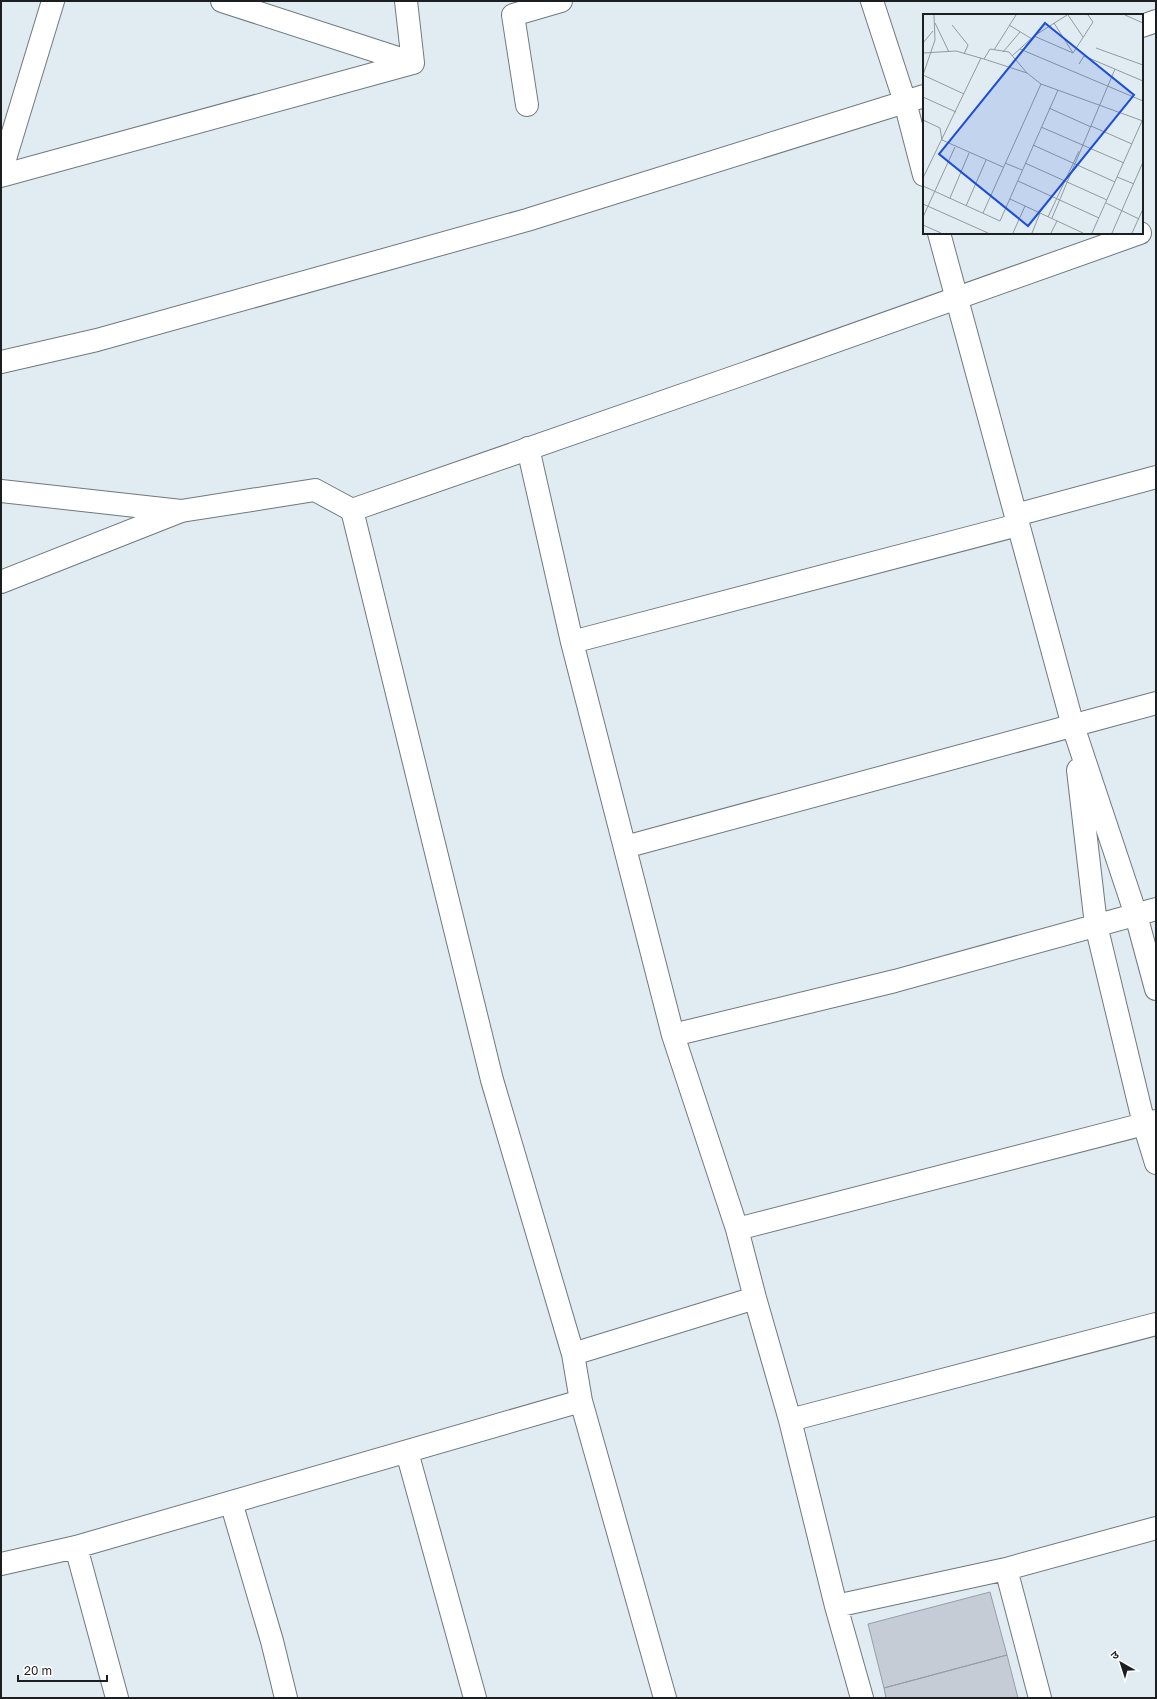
<svg xmlns="http://www.w3.org/2000/svg" width="1157" height="1699" viewBox="0 0 1157 1699" font-family="'Golos Text','Noto Sans Devanagari',sans-serif">
<style>
.building{fill:#c6ccd6;stroke:#979da6}
.lines{fill:none;stroke-linecap:round;stroke-linejoin:round}
.minor-casing{stroke:#6f797e;stroke-width:24}
.tertiary-casing{stroke:#6f797e;stroke-width:24}
.minor{stroke:#fff;stroke-width:22}
.tertiary{stroke:#fff;stroke-width:22}
.inset-road{fill:none;stroke:#919a9e;stroke-width:1}
.view{fill:#1d4ed8;fill-opacity:0.15;stroke:#1d4ed8;stroke-width:2}
.inset-edge{fill:none;stroke:#1b1f21;stroke-width:2}
</style>
<rect width="100%" height="100%" fill="#e0ecf2"/>
<path class="building" d="M990 1592 1007 1655 884 1688 868 1624Z
M1007 1655 1018 1698H886L884 1688Z"/>
<g class="lines">
<g class="minor-casing">
<path id="minor" d="M222 1 413 63
M872 1 905 102 924 175
M1142 26 1156 21
M527 105 513 15 561 1
M1 172 53 1
M1 176 413 63 406 1
M939 233 1073 726 1136 915 1156 989
M1 362 97 340 527 220 924 96
M528 448 572 642 673 1035 737 1229 755 1298 790 1420 836 1606 862 1698
M1 491 181 511
M352 510 492 1080 573 1354 581 1401 665 1698
M1016 515 1156 477
M572 642 1018 525
M1078 770 1096 925 1144 1124 1156 1163
M625 847 1156 703
M673 1035 895 981 1156 909
M737 1229 1156 1121
M573 1354 755 1298
M790 1420 1156 1324
M407 1452 475 1698
M231 1502 272 1641 286 1698
M76 1547 117 1698
M1 1564 76 1547 581 1401
M1006 1569 1040 1698
M836 1606 1006 1569 1156 1528"/>
</g>
<g class="tertiary-casing">
<path id="tertiary" d="M1 582 181 511 315 490 352 510 746 373 1140 233"/>
</g>
<use href="#minor" class="minor"/>
<use href="#tertiary" class="tertiary"/>
</g>
<g transform="translate(923 14)">
<rect width="220" height="220" fill="#e0ecf2"/>
<path class="inset-road" d="M145 1 160 23M202 1 220 9M12 9 26 38M131 9 150 39M29 11 45 31 41 40M86 11 109 25M111 22 150 39 170 8 165 1M0 29 10 17M173 34 220 51M97 35 220 87M71 36 93 1M80 38 97 18M0 39 33 37 61 45 104 59 118 70 220 107M89 42 111 22 144 1M61 45 67 35 86 38 104 59M156 50 161 42 220 67M0 61 12 26 11 1M0 61 41 80M0 83 33 98M126 94 168 113M0 106 17 114 19 126 80 153M168 112 209 130M118 113 201 149M110 131 192 168M82 149 99 156M102 149 184 186M194 163 211 170M0 164 58 44M95 167 176 204M0 172 77 207 135 76M27 184 46 139M87 185 160 219M183 189 216 205M0 190 65 219M43 192 63 146M60 199 118 70M0 203 32 133M125 203 156 137M129 204 192 55M0 211 18 219M90 219 102 192M109 219 117 199M128 219 134 207M169 219 219 107M189 219 220 148M209 219 220 195"/>
<path class="view" d="M122 9 211 81 105 212 16 140Z"/>
<rect width="220" height="220" class="inset-edge"/>
</g>
<rect width="1157" height="1699" fill="none" stroke="#1b1f21" stroke-width="4"/>
<g transform="translate(1121 1663) rotate(321)" stroke="#ffffff" stroke-width="3" paint-order="stroke">
<path d="M0-3L7 15L0 10L-7 15Z" fill="#1b1f21"/>
<text y="-6" font-size="11" font-weight="bold" text-anchor="middle" fill="#1b1f21">उ</text>
</g>
<path d="M18 1675v6h89v-6" fill="none" stroke="#1b1f21" stroke-width="2"/>
<text x="24" y="1675" font-size="12" fill="#1b1f21" stroke="#ffffff" stroke-width="3" paint-order="stroke">20 m</text>
</svg>
